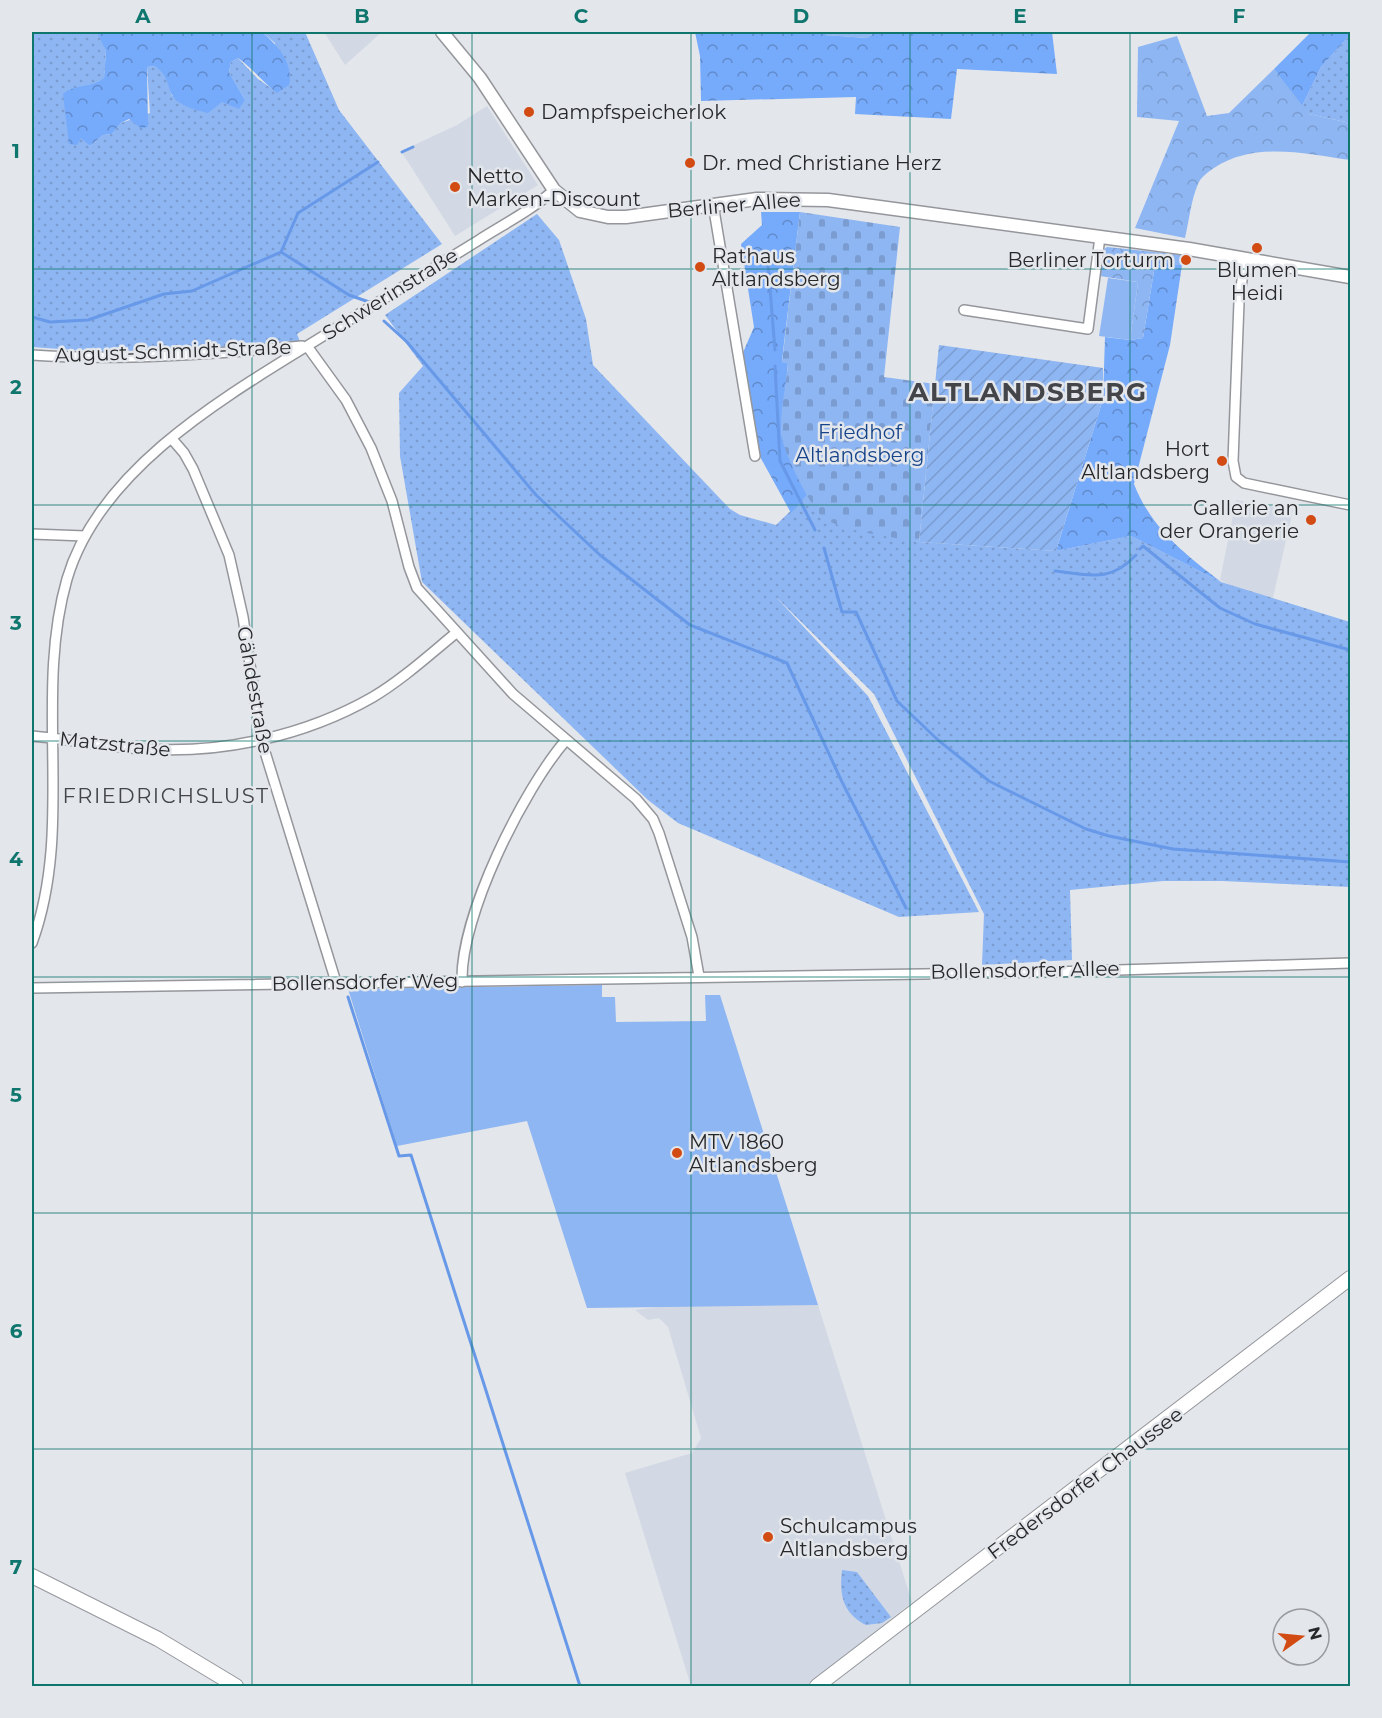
<svg xmlns="http://www.w3.org/2000/svg" width="1382" height="1718" viewBox="0 0 1382 1718" font-family="Montserrat,sans-serif">
<style>
.built{fill:#d2d9e4}
.grass{fill:url(#grass-dots)}
.forest{fill:url(#forest-crowns)}
.cemetery{fill:url(#cemetery-stones)}
.park{fill:url(#park-crowns)}
.garden{fill:url(#garden-furrows)}
.pitch{fill:#8eb6f3}
.lines{fill:none;stroke-linecap:round;stroke-linejoin:round}
.stream{stroke:#6799e8;stroke-width:3}
.minor-casing{stroke:#94969b;stroke-width:12}
.tertiary-casing{stroke:#94969b;stroke-width:15}
.secondary-casing{stroke:#94969b;stroke-width:16}
.minor{stroke:#fff;stroke-width:9}
.tertiary{stroke:#fff;stroke-width:12}
.secondary{stroke:#fff;stroke-width:14}
.grid{fill:none;stroke:#0f766e;stroke-width:1.5;stroke-opacity:0.55}
.poi-dot{fill:#d24b13;stroke:#e3e6eb;stroke-width:2}
.labels{text-anchor:middle;stroke-width:5;stroke-linejoin:round;paint-order:stroke}
.poi-label{font-size:20px;fill:#27282a;stroke:#e3e6eb;text-anchor:start}
.street-label{font-size:20px;fill:#27282a;stroke:#e3e6eb}
.park-label{font-size:20px;fill:#16448b;stroke:#e3e6eb}
.neighbourhood-label{font-size:21px;letter-spacing:1.5px;fill:#434549;stroke:#e3e6eb}
.district-label{font-size:26px;font-weight:bold;letter-spacing:1.5px;fill:#434549;stroke:#e3e6eb}
.neatline{fill:none;stroke:#0f766e;stroke-width:2}
.grid-label{font-size:20px;text-anchor:middle;font-weight:bold;fill:#0f766e}
</style>
<defs>
<pattern id="grass-dots" width="8" height="8" patternUnits="userSpaceOnUse" patternTransform="scale(1.5)"><rect width="8" height="8" fill="#8eb6f3"/><path d="M2 2h.1M6 6h.1" fill="none" stroke="#7a9cd0" stroke-width="1.8" stroke-linecap="round"/></pattern>
<pattern id="forest-crowns" width="20" height="18" patternUnits="userSpaceOnUse" patternTransform="scale(1.5)"><rect width="20" height="18" fill="#76aafa"/><path d="M2 6a3 3 0 1 1 6 0M12 15a3 3 0 1 1 6 0" fill="none" stroke="#618acb"/></pattern>
<pattern id="cemetery-stones" width="16" height="16" patternUnits="userSpaceOnUse" patternTransform="scale(1.5)"><rect width="16" height="16" fill="#8eb6f3"/><path d="M2 7V4a2 2 0 0 1 4 0v3zM10 15v-3a2 2 0 0 1 4 0v3z" fill="#7a9cd0"/></pattern>
<pattern id="park-crowns" width="20" height="18" patternUnits="userSpaceOnUse" patternTransform="scale(1.5)"><rect width="20" height="18" fill="#8eb6f3"/><path d="M2 6a3 3 0 1 1 6 0M12 15a3 3 0 1 1 6 0" fill="none" stroke="#7a9cd0"/></pattern>
<pattern id="garden-furrows" width="10" height="10" patternUnits="userSpaceOnUse" patternTransform="scale(1.5)"><rect width="10" height="10" fill="#8eb6f3"/><path d="M-1 1l2-2M0 10L10 0M9 11l2-2" fill="none" stroke="#7a9cd0"/></pattern>
</defs>
<rect width="100%" height="100%" fill="#e3e6eb"/>
<path class="built" d="M324 32H382L345 65Z
M487 106 538 185 455 236 401 151 457 125Z
M1236 500 1293 510 1272 602 1251 596 1220 580Z
M674 1305H818L912 1602 808 1686H691L625 1473 692 1453 701 1438 668 1327 659 1318 648 1320 635 1310Z"/>
<path class="grass" d="M32 32H99L106 51 104 79 95 86 64 94C67 115 77 131 90 146L103 135 112 134 121 123 150 113 147 67 154 66 165 73 172 96 222 102 245 100 229 72 231 62 238 58 258 79 277 92 275 43 262 32H305L339 110 442 244 297 334 301 344 101 352 32 347Z
M825 32H875L867 38 825 35Z
M1350 35V123L1309 114 1301 108 1321 67Z
M537 214 559 240 586 319 593 365 730 509 740 515 776 525 807 495 825 518 919 542 1056 551 1131 536 1221 582 1350 622V887L1222 881H1163L1070 890 1072 960 982 965 984 914 874 694 775 596 868 696 979 912 899 917 678 823 648 800 422 582 400 456 399 393 423 366 385 315Z
M842 1570 857 1572 891 1617 882 1623 866 1625C843 1613 839 1595 842 1570Z"/>
<path class="forest" d="M97 32H262C277 45 294 63 289 85L277 93C263 82 252 68 238 58L231 62 229 72 245 100 239 109 222 102 208 113C196 110 177 106 171 93 166 80 167 74 154 66L147 67 148 126 142 129 129 119 121 123 112 134 103 135 90 146 81 138 77 145 69 144 63 94C75 83 92 89 104 78L106 51Z
M695 32H825V35L867 38 875 32H1052L1057 74 957 69 951 119 855 114 856 97 701 101 700 56Z
M1311 32H1350V35L1321 67 1301 108 1274 69Z
M761 212H800L784 343 782 362 788 363 781 433 807 495 791 513 758 453 742 355 754 327 741 244 762 225Z
M1174 264 1182 265 1170 345 1134 484C1151 528 1185 554 1221 582L1131 536 1056 551 1103 399 1105 337 1130 340 1143 338 1155 265Z"/>
<path class="cemetery" d="M800 212 900 227 884 377 935 384 919 542C894 537 846 532 825 519 810 508 783 451 781 433 780 411 786 385 788 364L782 362Z"/>
<path class="park" d="M1177 36 1207 116 1229 113 1274 69 1309 114 1350 123V160C1305 154 1255 141 1214 168 1208 172 1201 177 1198 184 1191 200 1189 221 1185 238L1135 228 1179 121 1137 117 1138 47Z
M1107 247 1183 255 1182 265H1155L1143 338 1130 340 1138 282 1100 276 1103 250Z"/>
<path class="garden" d="M939 345 1103 368V399L1056 551 919 542Z"/>
<path class="pitch" d="M1108 278 1138 282 1130 340 1099 336Z
M602 985V997H615L616 1022 706 1021 705 995H720L818 1305 587 1308 527 1121 397 1146 348 989Z"/>
<g class="lines">
<path class="stream" d="M402 152 413 147
M281 252 349 295 369 302
M767 252 775 350
M32 317 50 322 88 320 164 294 192 291 281 252 298 213 378 162
M384 321 407 342 536 495 600 555 690 625 787 663 842 782 906 908
M775 366 780 461 815 530
M824 548 842 612H856L897 701 938 740 989 781 1086 829 1109 836 1173 849 1350 862
M1140 549 1143 546 1220 608 1255 624 1350 650
M1055 571C1090 575 1110 583 1136 555
M348 997 399 1156 411 1155 580 1686"/>
<g class="minor-casing">
<path id="minor" d="M713 204 755 456
M1245 258 1239 302 1233 461 1236 477 1244 483 1350 505
M964 310 1088 329 1100 237
M307 346 346 400 371 448 392 501 409 567 417 588 513 694 636 799 653 819 659 833 692 937 699 976
M32 355C118 361 215 354 302 346
M172 439 184 453 193 469 229 555 243 617 261 739 336 982
M32 534 85 536
M32 736C69 739 107 747 145 749 222 754 305 736 373 697 403 679 429 655 456 633
M32 943C75 826 33 697 67 579 100 467 228 395 320 338 373 305 426 273 479 240 504 224 532 210 554 190
M462 982C460 916 523 790 566 740
M32 988 1053 972 1350 963"/>
</g>
<g class="tertiary-casing">
<path id="tertiary" d="M442 32 480 78 554 190 580 211 608 217H626L757 199 828 200 1189 249 1350 277"/>
</g>
<g class="secondary-casing">
<path id="secondary" d="M32 1576 158 1639 236 1686
M817 1686 1350 1278"/>
</g>
<use href="#minor" class="minor"/>
<use href="#tertiary" class="tertiary"/>
<use href="#secondary" class="secondary"/>
</g>
<path class="grid" d="M252 32V1686M472 32V1686M691 32V1686M910 32V1686M1130 32V1686M32 269H1350M32 505H1350M32 741H1350M32 977H1350M32 1213H1350M32 1449H1350"/>
<g class="poi-dot">
<circle cx="529" cy="112" r="6"/>
<circle cx="690" cy="163" r="6"/>
<circle cx="455" cy="187" r="6"/>
<circle cx="1257" cy="248" r="6"/>
<circle cx="1186" cy="260" r="6"/>
<circle cx="700" cy="267" r="6"/>
<circle cx="1222" cy="461" r="6"/>
<circle cx="1311" cy="520" r="6"/>
<circle cx="677" cy="1153" r="6"/>
<circle cx="768" cy="1537" r="6"/>
</g>
<g class="labels">
<g class="poi-label">
<text x="541" y="119">Dampfspeicherlok</text>
<text x="702" y="170">Dr. med Christiane Herz</text>
<text x="467" y="183">Netto<tspan x="467" dy="23">Marken-Discount</tspan></text>
<text x="712" y="263">Rathaus<tspan x="712" dy="23">Altlandsberg</tspan></text>
<text x="1174" y="267" text-anchor="end">Berliner Torturm</text>
<text x="1257" y="277" text-anchor="middle">Blumen<tspan x="1257" dy="23">Heidi</tspan></text>
<text x="1210" y="456" text-anchor="end">Hort<tspan x="1210" dy="23">Altlandsberg</tspan></text>
<text x="1299" y="515" text-anchor="end">Gallerie an<tspan x="1299" dy="23">der Orangerie</tspan></text>
<text x="689" y="1149">MTV 1860<tspan x="689" dy="23">Altlandsberg</tspan></text>
<text x="780" y="1533">Schulcampus<tspan x="780" dy="23">Altlandsberg</tspan></text>
</g>
<g class="street-label">
<text transform="translate(734 205) rotate(-5)" y="7">Berliner Allee</text>
<text transform="translate(390 294) rotate(-32)" y="7">Schwerinstraße</text>
<text transform="translate(173 351) rotate(-2)" y="7">August-Schmidt-Straße</text>
<text transform="translate(255 690) rotate(80)" y="7">Gähdestraße</text>
<text transform="translate(115 744) rotate(6)" y="7">Matzstraße</text>
<text transform="translate(1025 970) rotate(-1)" y="7">Bollensdorfer Allee</text>
<text transform="translate(365 982) rotate(-1)" y="7">Bollensdorfer Weg</text>
<text transform="translate(1085 1483) rotate(-37)" y="7">Fredersdorfer Chaussee</text>
</g>
<g class="park-label">
<text x="860" y="439">Friedhof<tspan x="860" dy="23">Altlandsberg</tspan></text>
</g>
<g class="neighbourhood-label">
<text x="166" y="803">FRIEDRICHSLUST</text>
</g>
<g class="district-label">
<text x="1028" y="401">ALTLANDSBERG</text>
</g>
</g>
<rect width="1382" height="1718" fill="none" stroke="#e3e6eb" stroke-width="66"/>
<g transform="translate(1301 1637) rotate(75)"><circle r="28" fill="#e3e6eb" stroke="#989a9e" stroke-width="1.5"/>
<path d="M0-4.5L10 22L0 15L-10 22Z" fill="#d24b13"/>
<text y="-9" font-size="16" font-weight="bold" text-anchor="middle" fill="#27282a">N</text>
</g>
<rect x="33" y="33" width="1316" height="1652" class="neatline"/>
<g class="grid-label">
<text x="143" y="23">A</text>
<text x="362" y="23">B</text>
<text x="581" y="23">C</text>
<text x="801" y="23">D</text>
<text x="1020" y="23">E</text>
<text x="1239" y="23">F</text>
<text x="16" y="158">1</text>
<text x="16" y="394">2</text>
<text x="16" y="630">3</text>
<text x="16" y="866">4</text>
<text x="16" y="1102">5</text>
<text x="16" y="1338">6</text>
<text x="16" y="1574">7</text>
</g>
</svg>
